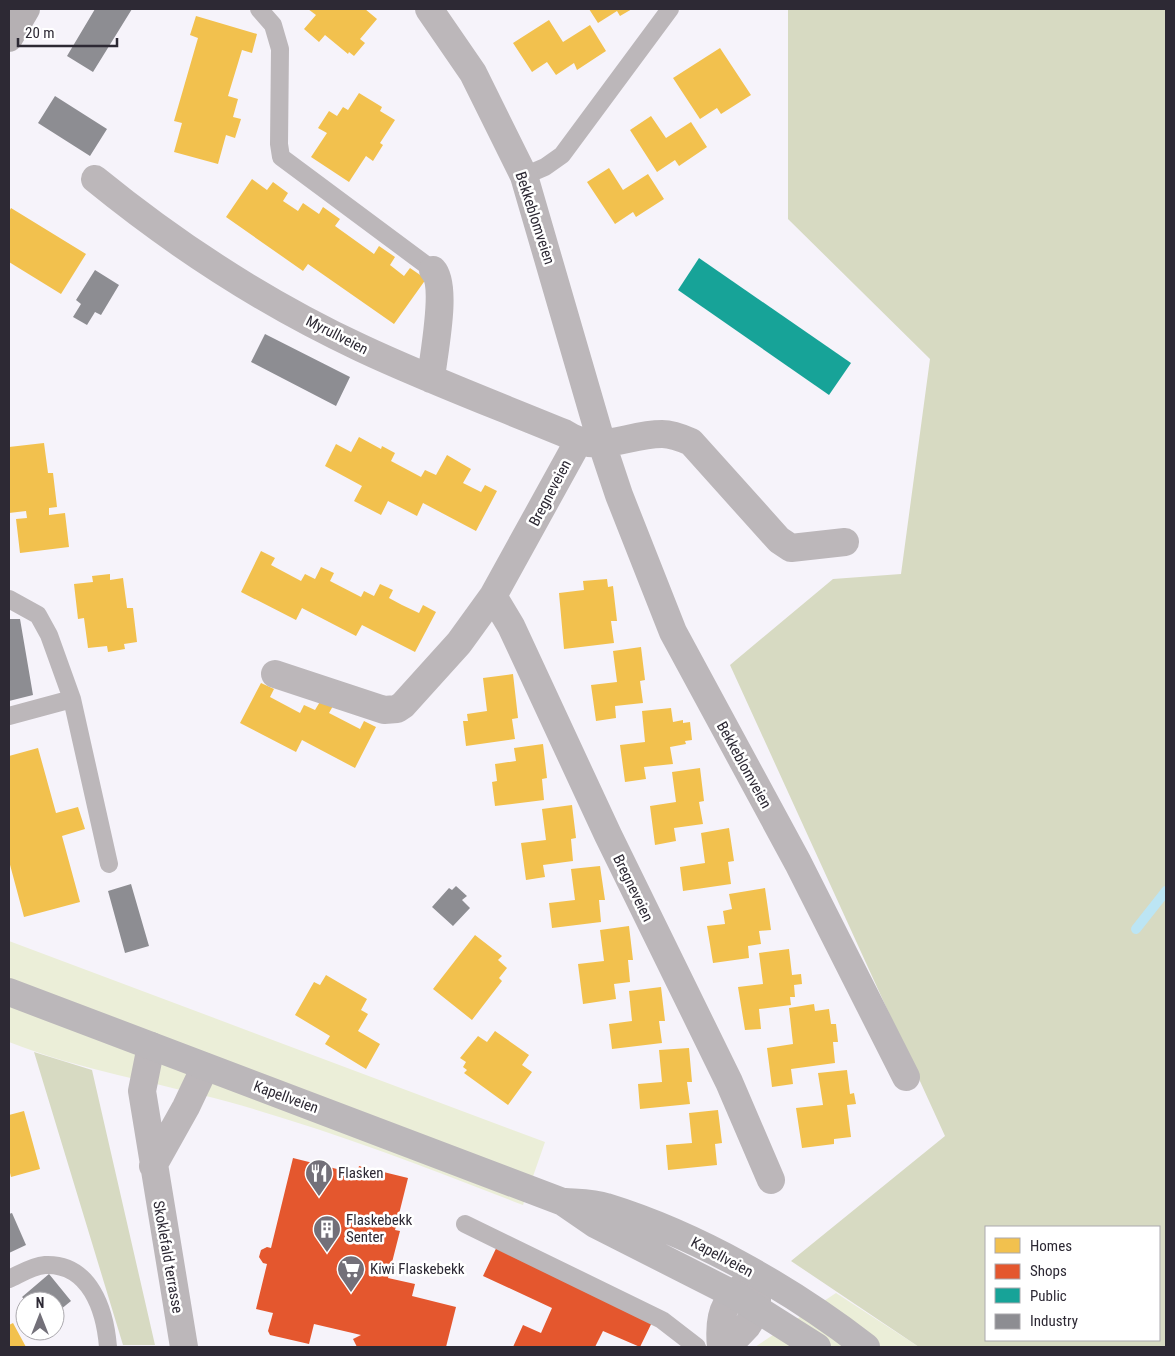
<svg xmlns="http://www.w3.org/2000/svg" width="1175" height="1356" viewBox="0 0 1175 1356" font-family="'Roboto Condensed',sans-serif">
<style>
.green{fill:#ebeed8}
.forest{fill:#d7dac2;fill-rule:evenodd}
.homes{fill:#f2c14e}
.shops{fill:#e4572e}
.public{fill:#17a398}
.industry{fill:#8d8d92}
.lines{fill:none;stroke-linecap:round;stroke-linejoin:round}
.stream{stroke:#bce5f4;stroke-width:10}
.service{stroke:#bcb7ba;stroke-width:18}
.minor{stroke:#bcb7ba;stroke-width:28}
.secondary{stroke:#bbb7ba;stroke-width:28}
.primary{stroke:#b5b0b3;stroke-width:28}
.labels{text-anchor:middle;stroke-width:5;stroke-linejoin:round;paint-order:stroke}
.street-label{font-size:15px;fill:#2d2934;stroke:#fff}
.poi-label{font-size:15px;fill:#2d2934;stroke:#fff;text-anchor:start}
</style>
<rect width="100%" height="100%" fill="#f6f3fa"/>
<path class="green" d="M9 941 545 1142 523 1205C426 1167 329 1130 229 1102 155 1082 80 1070 9 1042Z
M836 1293 919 1347H755Z"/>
<path class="forest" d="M788 9H1166V1347H919L791 1261 945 1136 730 665 833 579 901 574 930 359 788 219ZM986 1227H1159V1340H986Z
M34 1052 92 1070 155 1345H123Z"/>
<path class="homes" d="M308 9H365L377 19 360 39 365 43 354 56 349 52 348 54 325 35 319 42 304 29 316 15Z
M589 9H632L620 16 617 11 598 23Z
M196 16 257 34 252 53 242 50 228 96 238 99 233 117 241 119 235 138 226 135 218 164 174 152 182 123 174 121 198 38 190 35Z
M549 20 563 42 590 25 606 51 577 70 574 63 556 75 547 62 532 72 513 43Z
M720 48 751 95 721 114 717 108 700 119 673 78Z
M359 93 382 107 380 111 395 120 380 143 383 145 373 161 366 156 349 182 311 157 327 133 318 128 329 111 337 116 343 107 348 110Z
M651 116 666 138 691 122 707 147 679 166 675 160 657 172 630 130Z
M609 168 623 190 648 174 664 199 636 217 633 212 615 224 587 182Z
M252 179 267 190 273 182 288 193 283 201 298 211 303 203 319 214 323 207 340 219 335 226 374 254 379 246 395 257 390 265 404 276 410 268 426 279 394 324 308 264 303 271 226 217Z
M11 208 86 254 61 294 9 262V212Z
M359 437 381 449 382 446 395 453 391 461 421 477 425 470 436 475 447 455 471 469 463 483 481 492 485 485 497 491 476 531 423 503 417 516 388 501 381 515 354 501 362 486 325 466 336 444 351 452Z
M44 443 48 473H53L57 507 49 508V515L65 513 69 547 20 553 16 519 27 518 26 511 9 513V447Z
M261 551 275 558 271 565 301 581 305 574 315 579 321 567 334 573 330 581 361 597 364 591 374 596 380 584 393 590 389 598 402 605 419 613 423 605 436 612 415 652 362 625 356 636 302 608 296 620 241 592Z
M110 574V580L123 578 127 608H133L137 642 124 644 125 649 108 652 107 646 88 648 84 618 78 619 74 584 93 582 92 576Z
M607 579 608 587 613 586 617 621H611L614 643 564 649 559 593 584 590 583 581Z
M641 647 645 680 640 681 643 703 615 706 616 718 596 721 591 685 617 682 613 651Z
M513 674 518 718 512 719 515 739 466 746 463 721H468L467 714 487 711 483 678Z
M261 683 274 689 270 697 300 713 304 705 315 710 321 700 333 706 329 713 360 729 364 721 376 727 355 768 302 740 296 752 240 723Z
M671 708 673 722 683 720V723L690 722 692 740 685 741 686 744 670 747 673 764 644 767 646 779 625 782 620 745 645 742 642 711Z
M543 744 547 778 542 779 544 800 495 806 492 782 497 781 495 764 516 761 514 748Z
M38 748 56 813 78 807 85 829 62 836 80 902 24 917 9 861V756Z
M700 768 704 801 699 802 703 824 674 828 676 841 655 845 650 806 676 802 672 772Z
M572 805 576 838 571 839 573 861 543 865 545 877 526 880 521 843 546 840 542 809Z
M729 828 734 861 728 862 731 884 683 891 680 867 705 863 701 833Z
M600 866 605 900H599L601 922 552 928 549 903 575 900 571 869Z
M765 888 771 930 759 931 761 944 748 946 749 958 713 963 707 926 725 924 723 911 732 909 729 894Z
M629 926 633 960H628L630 982 614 984 616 999 583 1004 578 964 604 961 600 930Z
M475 935 502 956 498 960 507 968 499 978 502 981 472 1020 433 989Z
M789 949 792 975 801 974 802 984 794 985 795 997H790L791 1005 759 1009 761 1029 745 1030 738 987 763 984 759 953Z
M326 975 367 999 361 1010 368 1014 358 1031 380 1044 366 1069 325 1044 330 1036 295 1015 314 982 320 985Z
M661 987 665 1021H659L662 1043 612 1049 609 1024 632 1021 629 991Z
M814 1004 815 1011 829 1009 831 1024H836L838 1042H833L835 1063 791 1069 793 1084 772 1087 767 1048 793 1044 789 1008Z
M495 1031 529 1055 522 1065 532 1072 508 1105 464 1073 467 1070 463 1067 466 1062 460 1058 478 1036 487 1042Z
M689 1048 692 1082H687L690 1104 640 1109 638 1084 662 1082 659 1050Z
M847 1070 850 1094 854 1093 856 1104 847 1105 851 1137 834 1139V1144L802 1148 796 1108 823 1105 818 1073Z
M718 1110 722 1143 715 1144 717 1165 668 1170 666 1145 692 1143 689 1113Z
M24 1111 40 1169 11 1177 9 1169V1115Z
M13 1323 26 1347H9V1325Z"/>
<path class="shops" d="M293 1158 357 1174 359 1166 408 1178 395 1230 400 1231 388 1278 415 1284 412 1296 456 1307 446 1347H357L353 1339 361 1335 314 1324 309 1344 270 1335 268 1331 273 1313 256 1309 267 1264 263 1263 259 1257 261 1250 267 1247 271 1248Z
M501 1238 658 1310 640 1347 603 1331 595 1347H513L523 1325 541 1333 552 1308 483 1276Z"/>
<path class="public" d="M699 258 851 363 829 395 678 290Z"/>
<path class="industry" d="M95 9H132L93 72 67 56Z
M55 96 107 129 90 156 38 123Z
M95 270 119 285 101 315 95 312 87 325 73 317 81 304 76 300Z
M265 334 350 377 336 406 251 362Z
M9 619H20L33 695 9 701Z
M131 884 149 946 125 953 108 891Z
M456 886 467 896 462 900 470 908 453 926 432 907 449 888 452 890Z
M12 1213 26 1245 9 1253V1214Z
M49 1274 71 1301 55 1314V1301H26L22 1297Z"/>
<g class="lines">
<path class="stream" d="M1136 929 1166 891"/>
<path class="service" d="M259 9 273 25 280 49 279 144 281 157 433 270
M524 176 545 167 562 155 670 9
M9 599 38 615 49 635 72 699 109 864
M9 716 72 699
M465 1224 662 1320 697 1347
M9 1279C20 1274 32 1266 45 1265 90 1263 105 1310 108 1347"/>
<path class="minor" d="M429 9 473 73 524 176 602 444 619 495 673 632 798 863 906 1077
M95 179C176 245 267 304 361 348 427 379 496 405 564 433 599 456 625 434 662 434 672 434 682 438 691 442L779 540 791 548 845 542
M431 379C433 356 448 286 433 270
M493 596 511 626 608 835 729 1082 771 1180
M275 674 384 710 397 709 403 705 459 643 493 596 578 442
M151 1046 142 1091 184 1347
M153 1166 186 1107 205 1067
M721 1347C717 1308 727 1299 756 1275
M727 1347 747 1326 757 1310V1285"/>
<path class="secondary" d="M9 992 563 1202 595 1224 733 1294 817 1347
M565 1202C578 1203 594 1203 606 1207 697 1235 791 1289 866 1347"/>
<path class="primary" d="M9 38 26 9"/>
</g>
<defs>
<g id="restaurant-pin" transform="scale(1.4375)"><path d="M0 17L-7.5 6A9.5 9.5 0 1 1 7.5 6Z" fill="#737079" stroke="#fff"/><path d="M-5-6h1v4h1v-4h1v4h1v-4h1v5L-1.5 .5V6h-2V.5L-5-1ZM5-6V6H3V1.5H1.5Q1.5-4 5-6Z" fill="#fff"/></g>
<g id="building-pin" transform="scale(1.4375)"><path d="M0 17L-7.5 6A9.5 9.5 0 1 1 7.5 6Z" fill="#737079" stroke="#fff"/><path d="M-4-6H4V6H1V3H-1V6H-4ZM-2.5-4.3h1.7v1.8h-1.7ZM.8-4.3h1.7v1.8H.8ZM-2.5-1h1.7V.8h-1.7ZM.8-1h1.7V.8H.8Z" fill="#fff"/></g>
<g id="supermarket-pin" transform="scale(1.4375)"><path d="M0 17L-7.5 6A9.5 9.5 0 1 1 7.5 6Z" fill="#737079" stroke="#fff"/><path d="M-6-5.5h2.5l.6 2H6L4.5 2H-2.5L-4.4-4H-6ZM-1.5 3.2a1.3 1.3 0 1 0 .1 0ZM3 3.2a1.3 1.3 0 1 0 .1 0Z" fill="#fff"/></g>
</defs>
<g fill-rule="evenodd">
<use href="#restaurant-pin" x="319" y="1173"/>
<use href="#building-pin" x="327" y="1229"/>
<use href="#supermarket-pin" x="351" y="1269"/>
</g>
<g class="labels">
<g class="street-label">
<text transform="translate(535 218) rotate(72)" y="5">Bekkeblomveien</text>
<text transform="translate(337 335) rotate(27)" y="5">Myrullveien</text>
<text transform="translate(550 493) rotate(-62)" y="5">Bregneveien</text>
<text transform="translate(744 765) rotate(61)" y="5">Bekkeblomveien</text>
<text transform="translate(633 888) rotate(64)" y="5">Bregneveien</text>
<text transform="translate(286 1097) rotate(20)" y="5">Kapellveien</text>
<text transform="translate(168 1257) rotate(80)" y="5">Skoklefald terrasse</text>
<text transform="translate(722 1257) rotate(28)" y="5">Kapellveien</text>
</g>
<g class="poi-label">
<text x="338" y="1178">Flasken</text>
<text x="346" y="1225">Flaskebekk<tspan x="346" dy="17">Senter</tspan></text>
<text x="370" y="1274">Kiwi Flaskebekk</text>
</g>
</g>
<rect width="1175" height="1356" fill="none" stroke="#2d2934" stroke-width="20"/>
<rect x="985" y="1226" width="175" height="115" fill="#ffffff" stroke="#aba9ae"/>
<rect x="995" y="1238" width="25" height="15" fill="#f2c14e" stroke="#aba9ae"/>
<text x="1030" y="1251" font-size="15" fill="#2d2934">Homes</text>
<rect x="995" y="1264" width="25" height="15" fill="#e4572e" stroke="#aba9ae"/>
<text x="1030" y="1276" font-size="15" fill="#2d2934">Shops</text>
<rect x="995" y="1288" width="25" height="15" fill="#17a398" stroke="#aba9ae"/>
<text x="1030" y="1301" font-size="15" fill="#2d2934">Public</text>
<rect x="995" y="1314" width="25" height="15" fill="#8d8d92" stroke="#aba9ae"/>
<text x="1030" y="1326" font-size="15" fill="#2d2934">Industry</text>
<g transform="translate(40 1316)"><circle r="24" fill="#ffffff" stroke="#aba9ae"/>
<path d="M0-4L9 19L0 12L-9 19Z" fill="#737079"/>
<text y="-8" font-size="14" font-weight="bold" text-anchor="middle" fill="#2d2934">N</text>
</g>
<path d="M18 38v8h99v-8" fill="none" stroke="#2d2934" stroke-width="2.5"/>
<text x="25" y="38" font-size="15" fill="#2d2934" stroke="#ffffff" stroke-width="4" paint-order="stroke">20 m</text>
</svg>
